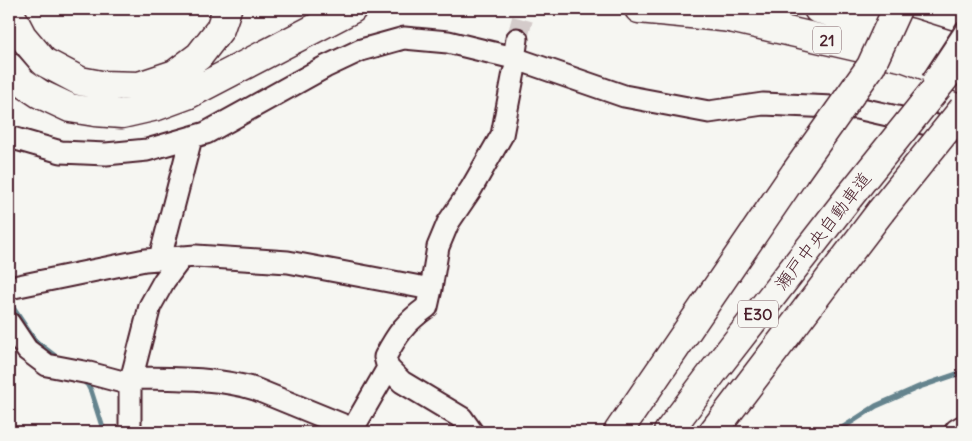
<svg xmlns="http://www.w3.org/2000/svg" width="972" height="441" viewBox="0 0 972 441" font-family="Delius,'Klee One',sans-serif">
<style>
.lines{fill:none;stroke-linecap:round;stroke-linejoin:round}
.stream{stroke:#65848e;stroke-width:5.5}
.minor-tunnel{stroke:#d4cbca;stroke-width:21;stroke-dasharray:21 11;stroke-linecap:butt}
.minor-casing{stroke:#4a1f2b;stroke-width:25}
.tertiary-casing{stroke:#4a1f2b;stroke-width:30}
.primary-casing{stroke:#4a1f2b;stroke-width:31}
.motorway-casing{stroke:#4a1f2b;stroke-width:31}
.minor{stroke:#f6f6f2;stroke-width:21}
.tertiary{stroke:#f6f6f2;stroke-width:26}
.primary{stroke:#f6f6f2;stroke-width:28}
.motorway{stroke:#f6f6f2;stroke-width:28}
.service-bridge-casing{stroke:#4a1f2b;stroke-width:15;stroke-linecap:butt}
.motorway-bridge-casing{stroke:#4a1f2b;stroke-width:31;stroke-linecap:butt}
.service-bridge{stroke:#f6f6f2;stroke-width:11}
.motorway-bridge{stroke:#f6f6f2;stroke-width:28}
.labels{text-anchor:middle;stroke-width:4;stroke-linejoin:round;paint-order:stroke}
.shield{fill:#f6f6f2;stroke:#7e6067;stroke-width:1}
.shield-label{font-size:16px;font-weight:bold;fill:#4a1f2b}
.street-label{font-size:18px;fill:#4a1f2b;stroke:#f6f6f2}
</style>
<rect width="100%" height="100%" fill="#f6f6f2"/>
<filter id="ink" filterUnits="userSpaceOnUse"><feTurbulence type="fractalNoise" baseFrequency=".02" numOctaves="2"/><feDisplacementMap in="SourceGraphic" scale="10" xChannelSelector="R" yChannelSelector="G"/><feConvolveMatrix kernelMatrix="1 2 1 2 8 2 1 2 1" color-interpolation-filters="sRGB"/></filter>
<g filter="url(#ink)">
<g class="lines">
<path class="stream" d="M9 300 11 305 35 341 60 360
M80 378 88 385 91 391 104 432
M836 432 876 406 919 387 963 372"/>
<path class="minor-tunnel" d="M517 39 525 9"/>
<g class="minor-casing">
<path id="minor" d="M514 58 517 39
M9 137 61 152 106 154 147 150 206 133 325 67 361 50 404 38 448 42 514 58 624 96 709 112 763 104 857 108 963 132
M160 258 191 138
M9 288 145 260 196 256 288 262 431 289 438 247 448 223 471 189 502 135 514 72
M9 323 27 350 47 365 89 373 130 384V432
M388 368 402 382 462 418 472 432
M132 378C172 379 216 377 255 389L353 429
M130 384 150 306 164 281 182 257
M351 432 388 368 385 357C398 333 405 323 427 307L431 289"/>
</g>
<g class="tertiary-casing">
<path id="tertiary" d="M958 432 963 429"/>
</g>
<g class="primary-casing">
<path id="primary" d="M818 9 912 33 963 49
M708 13 905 58 963 79"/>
</g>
<g class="motorway-casing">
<path id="motorway" d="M639 9 732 18
M9 11 22 36 44 62 80 81 101 85 139 86 175 74 199 56 220 29 227 9
M9 67 22 82 40 94 70 108 95 112 122 114 157 106 187 95 352 9
M618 432 795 173
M668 432 713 372 849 197
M713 432 881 211"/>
</g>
<use href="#minor" class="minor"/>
<use href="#tertiary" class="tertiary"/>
<use href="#primary" class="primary"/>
<use href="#motorway" class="motorway"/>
<g class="service-bridge-casing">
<path id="service-bridge" d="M928 79 963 26"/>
</g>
<g class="motorway-bridge-casing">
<path id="motorway-bridge" d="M795 173 871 66 897 9
M849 197 963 55
M881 211 963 109"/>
</g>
<use href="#service-bridge" class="service-bridge"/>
<use href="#motorway-bridge" class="motorway-bridge"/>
</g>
</g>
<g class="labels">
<g class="shield">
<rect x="813" y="26.5" width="28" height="27" rx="4"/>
<rect x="738" y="300.5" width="40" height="27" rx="4"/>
</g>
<g class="shield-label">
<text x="827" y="46">21</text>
<text x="758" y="320">E30</text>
</g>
<g class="street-label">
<text transform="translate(823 231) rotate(-52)" y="6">瀬戸中央自動車道</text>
</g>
</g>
<rect width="972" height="441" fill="none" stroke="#f6f6f2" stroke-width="30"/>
<rect x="15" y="15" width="942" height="411" fill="none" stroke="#4a1f2b" stroke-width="2" filter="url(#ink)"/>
</svg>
